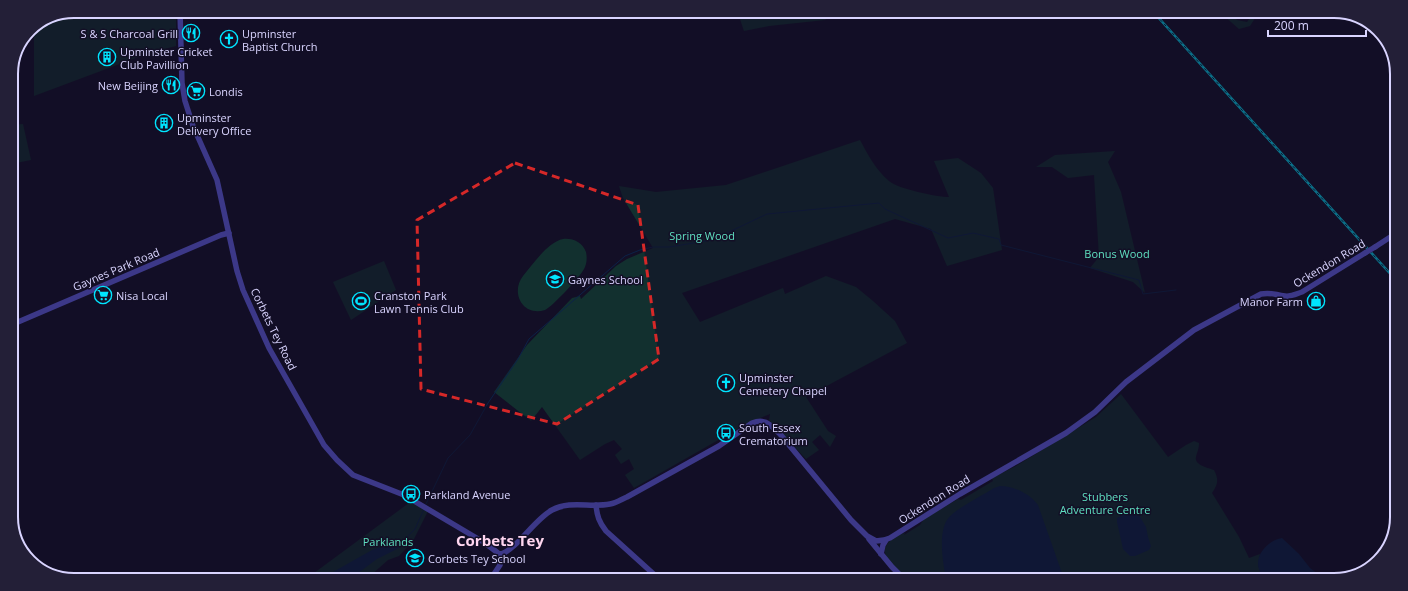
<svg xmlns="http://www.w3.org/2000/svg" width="1408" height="591" font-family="'Open Sans',sans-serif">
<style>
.green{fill:#12302f}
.water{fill:#0c2248}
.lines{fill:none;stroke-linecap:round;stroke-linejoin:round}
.stream{stroke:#0c2248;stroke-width:1}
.secondary{stroke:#6f6bff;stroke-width:5.5}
.rail-casing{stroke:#00e5ff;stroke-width:2.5}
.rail{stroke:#130f26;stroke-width:1;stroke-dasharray:3;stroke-linecap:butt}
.secondary-bridge{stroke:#6f6bff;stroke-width:5.5}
.marked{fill:none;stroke:#d62828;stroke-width:3;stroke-dasharray:8 5;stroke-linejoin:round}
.labels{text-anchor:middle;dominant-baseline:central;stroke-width:3;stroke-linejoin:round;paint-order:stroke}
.poi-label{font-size:11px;fill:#d9d4ff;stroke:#130f26;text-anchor:start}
.park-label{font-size:11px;fill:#5fe0c0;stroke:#130f26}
.street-label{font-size:11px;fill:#d9d4ff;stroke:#130f26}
.district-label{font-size:15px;font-weight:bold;fill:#ffd6f0;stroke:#130f26}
.rim{fill:none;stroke:#d9d4ff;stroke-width:2}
</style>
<rect width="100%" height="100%" fill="#130f26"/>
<g class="green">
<polygon points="74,11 176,11 176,46 149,53 34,96 34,27"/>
<polygon points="738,13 832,14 825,20 769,26 744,31"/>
<polygon points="1223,15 1231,15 1237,20 1247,22 1252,15 1257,15 1250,26 1239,29"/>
<polygon points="23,124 31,160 11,164 11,125"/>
<path d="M860,140C868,155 876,170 889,181C898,189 937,197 949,197L934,161L958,158L981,173L993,188L1002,250L947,266L931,229L895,219L682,293L700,322L783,288L785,294L826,276L856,287L873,301L895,321L907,343L806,397L828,431L836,436L830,447L820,435L812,442L819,450L806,459L769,420L770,414L750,422L634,488L625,475L634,469L629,459L621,464L615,455L622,449L614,440L605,444L580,460L542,407L531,421L494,392L527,345L572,298L580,296L581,299L616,266L627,259L653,248L623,198L619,186L656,192L726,185Z"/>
<polygon points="1115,151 1108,162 1121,192 1145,293 1133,282 1090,268 1099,257 1094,175 1068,178 1052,167 1036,167 1055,155"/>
<path d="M563,239C573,238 582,242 586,252C587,257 587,262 585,267C583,274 551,308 545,310C523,317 510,293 523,276C533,264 548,242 563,239Z"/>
<polygon points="384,261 396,290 351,320 333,282"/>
<path d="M1121,394L1168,457L1186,445L1194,441L1199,443C1199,449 1197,452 1196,457C1194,465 1208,468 1214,470C1219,480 1218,484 1212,493L1239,537L1249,558L1260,554L1258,565L1263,580L907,578C898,570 877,556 888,543C891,538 899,534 905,533L904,535L920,525L924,519L958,499L961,500L993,481L992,478L1016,466L1096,417Z"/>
<polygon points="413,500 429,509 413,541 399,556 388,560 371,575 372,576 310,576"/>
</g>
<g class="water">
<path d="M1000,486C1014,486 1030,494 1038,505L1063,576L1069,579H946C943,563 938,534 947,520C954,509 982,496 994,488Z"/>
<polygon points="1133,510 1137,512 1146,527 1148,537 1151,546 1149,550 1135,556 1130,556 1123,549 1117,522 1117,518"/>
<path d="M1282,538L1299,554L1310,568L1326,580H1263C1262,575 1258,569 1258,564C1258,551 1270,540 1282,538Z"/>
<polygon points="397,541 400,544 399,548 377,559 354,576 326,576 372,550"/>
</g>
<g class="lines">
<g class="stream">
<polyline points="426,504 448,458 470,435 488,403 518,359 529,339 625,256 640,250 653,247 669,247 712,240 767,214 879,203 885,209 948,238 973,233 999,239 1001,245 1139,280 1143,294 1176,290"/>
<polyline points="399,545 415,529 424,509"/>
</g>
<g class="secondary">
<polyline points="180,11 182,83 185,101 193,126 217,180 237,271 243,290 269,348 324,445 337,460 353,475 404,495 485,543 498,553 501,554"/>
<polyline points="1375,247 1395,234"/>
<polyline points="11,325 221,235 229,233"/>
<path d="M596,505C597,516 599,522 606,531L658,578"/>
<polyline points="869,539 892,567 903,578"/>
<path d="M501,554C517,549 535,519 552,510C571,500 590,508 610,504C616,503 622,499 627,497L719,446L752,423C766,418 770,425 780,434L851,520L867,536L876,541L884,540L890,538L960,494L1066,433L1095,412L1126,382L1194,330L1261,294C1272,292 1275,295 1285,296C1291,297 1296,294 1302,292L1365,253"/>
<polyline points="881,554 883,545 886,540"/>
<polyline points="492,577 500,565 501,554"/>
</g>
<defs>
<polyline id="rail" points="1156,15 1395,279"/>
</defs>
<use href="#rail" class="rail-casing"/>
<use href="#rail" class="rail"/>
<polyline class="secondary-bridge" points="1365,253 1375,247"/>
</g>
<path d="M0 0H1408V591H0ZM515,163L638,205L659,359L557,424L421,389L417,220Z" fill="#130f26" fill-opacity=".55" fill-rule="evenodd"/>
<path class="marked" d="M515,163L638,205L659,359L557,424L421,389L417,220Z"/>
<defs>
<symbol id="restaurant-ring" viewBox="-11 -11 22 22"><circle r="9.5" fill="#130f26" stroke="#00e5ff" stroke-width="1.5"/><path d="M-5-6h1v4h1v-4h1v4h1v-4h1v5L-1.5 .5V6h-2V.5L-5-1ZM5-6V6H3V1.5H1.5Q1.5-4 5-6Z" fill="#00e5ff"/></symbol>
<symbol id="church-ring" viewBox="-11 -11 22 22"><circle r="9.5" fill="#130f26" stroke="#00e5ff" stroke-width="1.5"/><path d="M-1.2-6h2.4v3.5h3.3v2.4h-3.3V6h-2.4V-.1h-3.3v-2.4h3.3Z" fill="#00e5ff"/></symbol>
<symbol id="building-ring" viewBox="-11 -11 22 22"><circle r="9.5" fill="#130f26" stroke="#00e5ff" stroke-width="1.5"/><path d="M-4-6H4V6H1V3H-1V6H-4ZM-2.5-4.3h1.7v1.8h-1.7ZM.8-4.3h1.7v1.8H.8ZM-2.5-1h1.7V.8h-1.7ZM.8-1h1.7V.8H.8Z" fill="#00e5ff"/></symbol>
<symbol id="supermarket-ring" viewBox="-11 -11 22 22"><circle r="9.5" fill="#130f26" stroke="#00e5ff" stroke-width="1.5"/><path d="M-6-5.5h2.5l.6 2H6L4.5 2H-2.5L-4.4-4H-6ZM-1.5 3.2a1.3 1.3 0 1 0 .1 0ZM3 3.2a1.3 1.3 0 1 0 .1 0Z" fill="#00e5ff"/></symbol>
<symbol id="school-ring" viewBox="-11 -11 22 22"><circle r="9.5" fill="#130f26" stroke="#00e5ff" stroke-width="1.5"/><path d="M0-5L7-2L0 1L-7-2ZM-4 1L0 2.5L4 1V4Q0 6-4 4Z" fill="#00e5ff"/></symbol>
<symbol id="stadium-ring" viewBox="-11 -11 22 22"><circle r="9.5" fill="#130f26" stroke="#00e5ff" stroke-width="1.5"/><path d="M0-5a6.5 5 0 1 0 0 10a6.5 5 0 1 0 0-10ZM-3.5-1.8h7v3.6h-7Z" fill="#00e5ff"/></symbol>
<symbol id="shop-ring" viewBox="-11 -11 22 22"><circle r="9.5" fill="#130f26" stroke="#00e5ff" stroke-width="1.5"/><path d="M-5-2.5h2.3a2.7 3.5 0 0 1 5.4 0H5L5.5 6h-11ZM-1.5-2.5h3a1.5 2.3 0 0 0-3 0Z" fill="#00e5ff"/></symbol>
<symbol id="bus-ring" viewBox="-11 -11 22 22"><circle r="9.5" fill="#130f26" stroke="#00e5ff" stroke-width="1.5"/><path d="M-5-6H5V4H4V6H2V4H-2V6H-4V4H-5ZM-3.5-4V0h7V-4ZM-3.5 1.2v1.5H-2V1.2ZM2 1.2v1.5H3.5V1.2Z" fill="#00e5ff"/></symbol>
</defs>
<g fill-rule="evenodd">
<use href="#restaurant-ring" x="181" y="23" width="20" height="20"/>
<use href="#church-ring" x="219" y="29" width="20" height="20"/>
<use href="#building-ring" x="97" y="47" width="20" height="20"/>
<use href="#restaurant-ring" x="161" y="75" width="20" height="20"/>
<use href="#supermarket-ring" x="186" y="81" width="20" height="20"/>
<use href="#building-ring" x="154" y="113" width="20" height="20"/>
<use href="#school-ring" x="545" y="269" width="20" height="20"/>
<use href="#supermarket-ring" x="93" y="285" width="20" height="20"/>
<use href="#stadium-ring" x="351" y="291" width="20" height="20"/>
<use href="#shop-ring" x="1306" y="291" width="20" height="20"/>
<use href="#church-ring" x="716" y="373" width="20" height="20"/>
<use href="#bus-ring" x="716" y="423" width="20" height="20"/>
<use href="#bus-ring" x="401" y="484" width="20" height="20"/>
<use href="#school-ring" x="405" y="548" width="20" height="20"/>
</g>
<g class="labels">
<g class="poi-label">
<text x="178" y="33" text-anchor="end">S &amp; S Charcoal Grill</text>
<text x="242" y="33">Upminster<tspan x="242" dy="13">Baptist Church</tspan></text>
<text x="120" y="51">Upminster Cricket<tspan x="120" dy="13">Club Pavillion</tspan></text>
<text x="158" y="85" text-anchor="end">New Beijing</text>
<text x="209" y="91">Londis</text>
<text x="177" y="117">Upminster<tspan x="177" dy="13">Delivery Office</tspan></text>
<text x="568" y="279">Gaynes School</text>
<text x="116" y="295">Nisa Local</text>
<text x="374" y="295">Cranston Park<tspan x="374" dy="13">Lawn Tennis Club</tspan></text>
<text x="1303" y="301" text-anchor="end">Manor Farm</text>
<text x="739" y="377">Upminster<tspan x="739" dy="13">Cemetery Chapel</tspan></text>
<text x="739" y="427">South Essex<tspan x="739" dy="13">Crematorium</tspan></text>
<text x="424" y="494">Parkland Avenue</text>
<text x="428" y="558">Corbets Tey School</text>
</g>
<g class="park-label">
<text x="702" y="235">Spring Wood</text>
<text x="1117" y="253">Bonus Wood</text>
<text x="1105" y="496">Stubbers<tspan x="1105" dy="13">Adventure Centre</tspan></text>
<text x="388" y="541">Parklands</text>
</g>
<g class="street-label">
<text transform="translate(1329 263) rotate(-31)">Ockendon Road</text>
<text transform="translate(116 269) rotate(-23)">Gaynes Park Road</text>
<text transform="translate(274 329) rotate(64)">Corbets Tey Road</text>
<text transform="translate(934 499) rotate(-32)">Ockendon Road</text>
</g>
<g class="district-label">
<text x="500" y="540">Corbets Tey</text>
</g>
</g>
<path d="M0 0H1408V591H0ZM74 18H1334A56 56 0 0 1 1390 74V517A56 56 0 0 1 1334 573H74A56 56 0 0 1 18 517V74A56 56 0 0 1 74 18Z" fill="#231f37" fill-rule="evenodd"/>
<path class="rim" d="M74 18H1334A56 56 0 0 1 1390 74V517A56 56 0 0 1 1334 573H74A56 56 0 0 1 18 517V74A56 56 0 0 1 74 18Z"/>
<path d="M1268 30v6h98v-6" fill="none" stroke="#d9d4ff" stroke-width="2"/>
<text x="1274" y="30" font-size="12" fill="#d9d4ff" stroke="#130f26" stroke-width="3" paint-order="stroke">200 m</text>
</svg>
